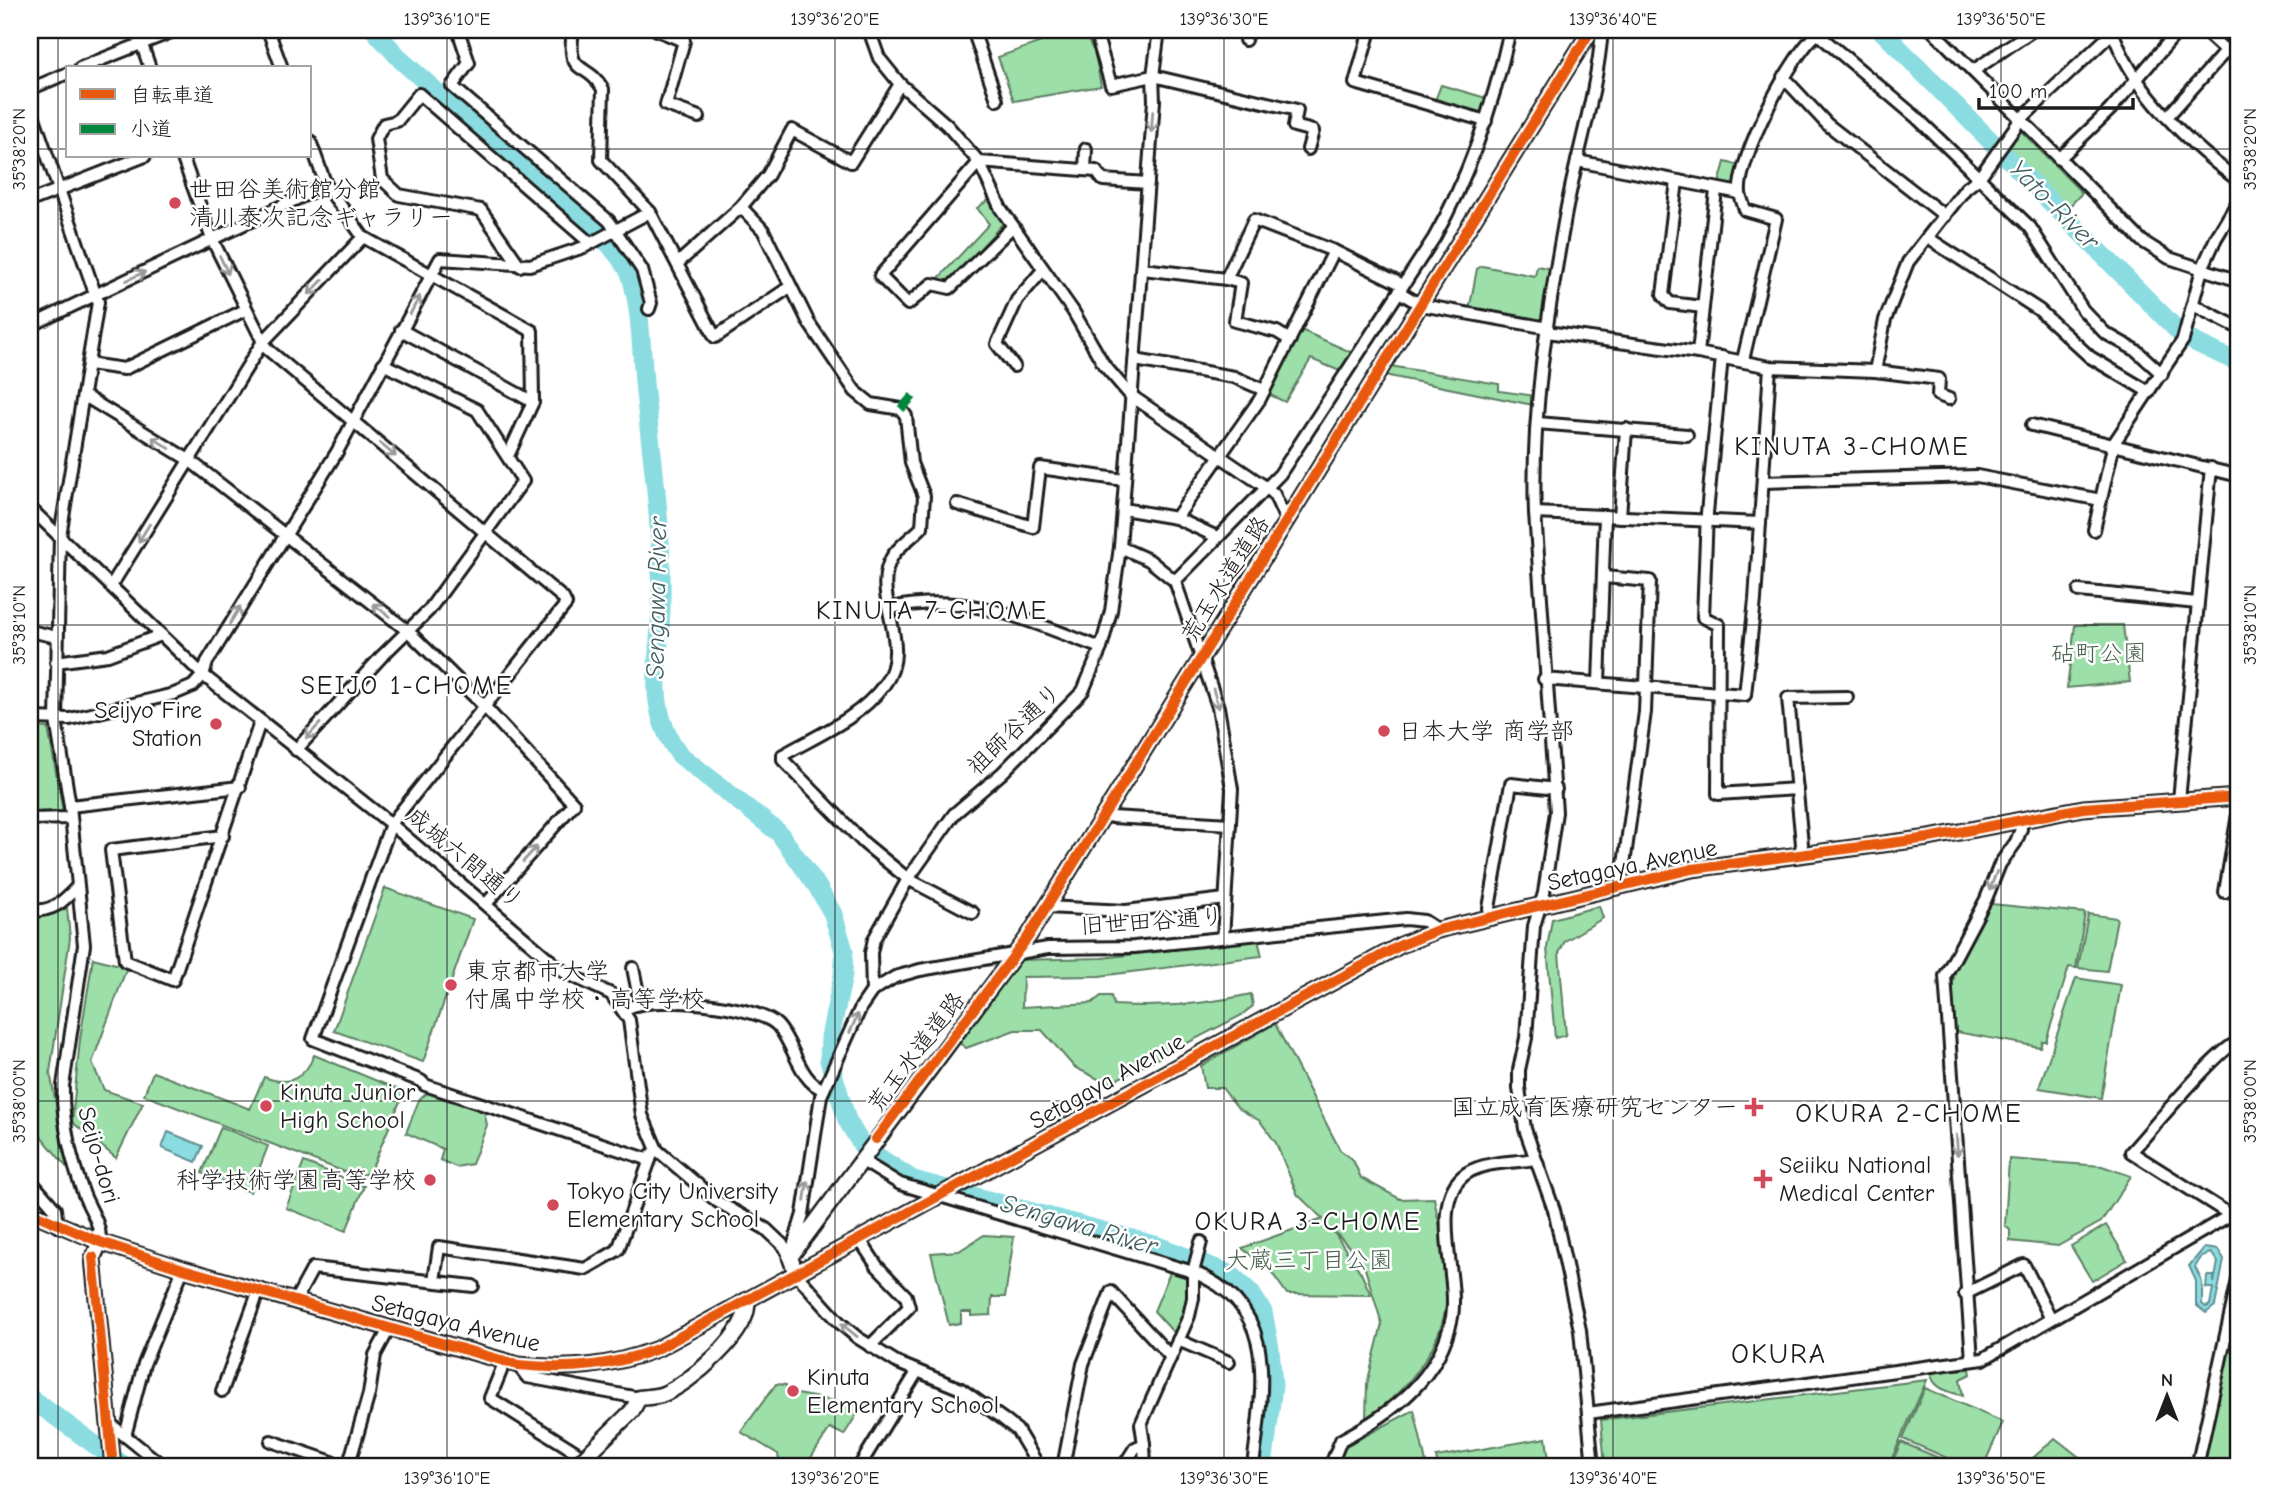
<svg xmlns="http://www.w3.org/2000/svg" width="2269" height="1497" font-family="'Comic Neue','Klee One',sans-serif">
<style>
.green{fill:#9ddfa9;stroke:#5c7e62;stroke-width:2}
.water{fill:#8bdce1;stroke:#5f8f92;stroke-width:2;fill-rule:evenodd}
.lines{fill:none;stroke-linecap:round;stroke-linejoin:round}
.river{stroke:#8bdce1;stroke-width:19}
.minor-casing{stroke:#1c1c1c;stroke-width:16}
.major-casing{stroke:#1c1c1c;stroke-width:19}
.minor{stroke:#fff;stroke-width:10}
.major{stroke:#fff;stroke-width:14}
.major-bridge-casing{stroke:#1c1c1c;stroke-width:19;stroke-linecap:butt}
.major-bridge{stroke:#fff;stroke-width:14}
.quiet{stroke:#00873e;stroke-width:9;stroke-dasharray:18 9;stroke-linecap:butt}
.cycleway-casing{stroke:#fff;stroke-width:15}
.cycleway{stroke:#e8590c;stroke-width:10}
.oneway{stroke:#999}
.ticks{fill:none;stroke:#1c1c1c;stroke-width:2;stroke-opacity:0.45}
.poi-dot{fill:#d1495b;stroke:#fff;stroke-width:2.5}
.labels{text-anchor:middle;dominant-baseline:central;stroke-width:5;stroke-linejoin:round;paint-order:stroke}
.poi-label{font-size:24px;fill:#1c1c1c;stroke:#fff;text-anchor:start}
.street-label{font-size:24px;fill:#1c1c1c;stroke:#fff}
.park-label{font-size:24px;fill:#49604d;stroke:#fff}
.water-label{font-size:26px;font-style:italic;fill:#435f61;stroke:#fff}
.neighbourhood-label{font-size:26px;letter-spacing:2px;fill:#1c1c1c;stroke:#fff}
.quarter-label{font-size:28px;letter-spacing:2px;fill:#1c1c1c;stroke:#fff}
.neatline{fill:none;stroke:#1c1c1c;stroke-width:2.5}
.ticks-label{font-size:18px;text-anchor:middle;fill:#1c1c1c}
</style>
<rect width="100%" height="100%" fill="#fff"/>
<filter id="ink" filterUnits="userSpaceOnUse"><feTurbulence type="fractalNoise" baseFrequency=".0143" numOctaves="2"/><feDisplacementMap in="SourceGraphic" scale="14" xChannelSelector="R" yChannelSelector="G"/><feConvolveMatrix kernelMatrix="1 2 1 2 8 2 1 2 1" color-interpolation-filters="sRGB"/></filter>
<g filter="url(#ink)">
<g class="green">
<polygon points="1076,30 1083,30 1095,54 1101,86 1014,101 998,57"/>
<polygon points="1441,85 1486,98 1482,117 1434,103"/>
<polygon points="2022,132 2082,193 2066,210 2004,150 2016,133"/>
<polygon points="1725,162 1742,166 1738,182 1731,186 1719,184"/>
<polygon points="990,199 1004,222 949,284 936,281 989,224 977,208"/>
<polygon points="1482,266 1535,276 1537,266 1553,269 1546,323 1469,311 1477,269"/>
<polygon points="1301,330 1355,354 1342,372 1311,359 1285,402 1268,394"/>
<polygon points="1390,366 1499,384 1499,391 1535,396 1533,405 1384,375"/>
<polygon points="2075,625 2123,625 2130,682 2067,688"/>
<polygon points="30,727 48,728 63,811 30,812"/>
<polygon points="385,888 473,919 423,1062 334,1031"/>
<path d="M1991,904L2085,913L2076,968L2069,967L2046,1041H2042L2040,1047L1956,1032C1944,971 1960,955 1991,904Z"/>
<polygon points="1599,906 1603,918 1565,941 1559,953 1566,1035 1555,1038 1547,948 1552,919"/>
<polygon points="67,908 70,938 50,1072 68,1169 30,1123 30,916 48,916"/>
<polygon points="2088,914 2117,918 2107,971 2078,968"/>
<path d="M1258,940L1262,956L1099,976L1023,977L1022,1007L1092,1003L1101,996H1111L1114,1005C1159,1008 1208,1004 1251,994L1253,1006L1240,1016L1108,1084L1074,1067L1042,1030H1015L966,1048L957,1041L1017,960L1102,958Z"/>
<polygon points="93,958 127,967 92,1063 104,1090 143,1103 116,1158 72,1122 80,1039"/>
<polygon points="2076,978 2121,985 2101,1098 2039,1088"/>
<path d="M1275,1024L1340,1150L1353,1160L1361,1178L1400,1199L1434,1198C1439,1226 1449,1257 1448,1285C1447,1342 1412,1388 1366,1418L1367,1384L1382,1324L1363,1262L1331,1228L1361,1273L1371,1295L1287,1294L1272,1273L1242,1248L1323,1219L1297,1194L1276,1143L1260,1121L1238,1108L1222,1088H1205L1201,1066Z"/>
<path d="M314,1055L404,1092L370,1172L358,1177L144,1095L153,1072L250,1109L264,1077C289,1087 305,1078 314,1055Z"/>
<polygon points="427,1093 484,1111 487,1125 472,1164 456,1167 440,1160 443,1149 406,1133 419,1100"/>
<polygon points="221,1127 268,1146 250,1192 202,1173"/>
<polygon points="2009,1159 2102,1166 2131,1176 2101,1222 2058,1246 2010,1241 2010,1230 2005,1226"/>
<polygon points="304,1162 364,1186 346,1231 286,1208"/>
<polygon points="2106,1225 2127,1260 2092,1281 2071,1246"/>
<polygon points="984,1235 1014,1237 1005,1297 992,1297 991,1315 971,1316 971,1312 961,1312 961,1323 949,1325 931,1253 959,1251"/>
<polygon points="1171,1270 1188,1276 1189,1297 1177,1331 1172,1331 1154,1311"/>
<polygon points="2239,1291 2239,1467 2200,1467"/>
<path d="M1970,1369L1971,1374L1960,1379L1963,1396C1948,1391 1933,1389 1930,1372Z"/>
<polygon points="1927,1380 1888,1467 1605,1467 1601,1420"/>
<polygon points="776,1384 786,1385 786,1392 862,1406 844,1435 830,1428 805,1467 780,1467 778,1454 741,1432"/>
<polygon points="1925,1388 2003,1422 1983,1467 1968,1467 1903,1439"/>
<polygon points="1414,1410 1427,1467 1336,1467 1344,1447"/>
<polygon points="1546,1438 1550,1467 1438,1467 1436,1457"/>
<polygon points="2055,1438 2092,1467 2023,1467"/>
<polygon points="1901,1442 1960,1467 1890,1467"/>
</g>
<g class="water">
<polygon points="168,1132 203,1146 196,1162 162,1148"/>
<path d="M2204,1248L2218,1250L2224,1260L2215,1306L2206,1313L2196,1305V1281L2189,1266ZM2211,1253L2218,1262L2214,1283V1276H2207L2206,1288H2213L2210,1305L2206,1307L2202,1304V1282L2195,1267L2202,1256Z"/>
</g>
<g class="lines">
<g class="river">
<path d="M374,30L402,61L610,245C617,255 627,264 631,276C642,313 641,354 645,393C653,464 663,534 661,606C660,659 644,709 680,755L779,833L817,886L833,914L844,951L843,975L830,1037L829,1060L847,1120L863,1147L913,1180L1158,1246L1230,1274L1250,1292L1263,1312L1270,1348L1273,1386L1263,1467"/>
<polyline points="1881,30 2184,337 2239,363"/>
<polyline points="30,1398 126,1467"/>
</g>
<defs>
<g id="minor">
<polyline points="137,30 150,68"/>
<polyline points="268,30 282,68"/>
<polyline points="458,30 469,63 452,86 609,221 642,270 651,303 649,309"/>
<path d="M573,30C566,78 586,60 603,89L601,160L650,212L715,337L790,287"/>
<polyline points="657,30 684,41 666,105 699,117"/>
<polyline points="869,30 879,58 900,84 947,125 979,162 1001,209 1073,311 1104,365 1130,395 1267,488 1274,494 1286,520"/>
<polyline points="973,30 997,100"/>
<polyline points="1095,30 1111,85 1153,76 1297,110 1294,126 1313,131 1308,149"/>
<polyline points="1218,30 1220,30"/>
<polyline points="1370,30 1355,83 1486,121"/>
<polyline points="1646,30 1657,30"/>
<polyline points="1813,30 1917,118 2030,227 2083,310 2105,333 2137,351 2162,374"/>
<polyline points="1932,30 2142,241 2169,258 2239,281"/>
<path d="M2112,30C2133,92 2188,143 2239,181"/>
<polyline points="2203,30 2226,51"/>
<polyline points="1245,40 1248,30"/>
<polyline points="80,68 176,30"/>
<polyline points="1973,71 2033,30"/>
<polyline points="1783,77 1827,124 1945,216"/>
<polyline points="30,89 68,73"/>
<path d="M30,106L98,302L60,536L56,720L70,806L84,945L63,1086C62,1123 71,1160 84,1195C91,1212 101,1224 100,1242"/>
<polyline points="2168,116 2239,36"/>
<polyline points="310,141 326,185 363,237 532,331 533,402 508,456"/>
<polyline points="182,156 212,239 266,348 563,598 566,604 391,824 313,1039 421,1081 425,1085 650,1160"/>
<polyline points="2059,159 2110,110 2179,30"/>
<polyline points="1577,161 1740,193"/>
<polyline points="1085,170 1086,149"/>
<polyline points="1677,181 1663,295 1670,303 1703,307"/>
<polyline points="30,201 145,156"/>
<path d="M741,207L763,230L809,323L855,391L871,404L901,409L906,416L911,463L924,496L922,527C913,537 899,545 892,557C869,596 915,644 884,685C860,718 818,735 783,755V760L864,843L908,879L973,913"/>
<polyline points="1013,226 950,288 932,284 908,304 880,276 979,162 1096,171 1103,180 1148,183"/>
<polyline points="1928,238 2039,310 2090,357 2149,392"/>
<polyline points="678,263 741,207 768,175 792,130 851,162 900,84"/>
<polyline points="520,266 481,210 399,195 382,179 376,139 384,124 397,121 419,94 590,243"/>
<polyline points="1143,269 1226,279 1254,220 1334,251 1403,285"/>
<polyline points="1226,279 1241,283 1235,321 1277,332 1290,340"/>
<polyline points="1399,292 1421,305 1548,328"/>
<polyline points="2193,305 2239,328"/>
<polyline points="30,326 326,185"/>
<polyline points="401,330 533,402"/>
<polyline points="1547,332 1698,353 1770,367 1875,371 1939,379 1938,395 1949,399"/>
<polyline points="1698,353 1716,190"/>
<polyline points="1722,357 1707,513 1703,617 1719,625 1718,794 1797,789"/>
<polyline points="1135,360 1234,377 1264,390"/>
<path d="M1743,360L1776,219L1745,210C1744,205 1741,199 1740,194C1736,161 1793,48 1822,30"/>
<polyline points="89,364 124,369 245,310"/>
<polyline points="1014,366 997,344 1017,300 1043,270"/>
<polyline points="1875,371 1885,320 1908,262 1966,188 1979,178 2021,119 2112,33"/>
<polyline points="83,395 189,460 408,631 484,706 574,804 486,904"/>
<polyline points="1537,423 1687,435"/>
<polyline points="2032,425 2239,476"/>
<polyline points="1763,482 1977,476 2101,500"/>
<polyline points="957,504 1033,527 1040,468 1124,480"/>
<polyline points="30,508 203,675 391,824 564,972 611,994 629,1020 642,1115 657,1150 718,1202 766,1229 784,1246 790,1257"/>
<polyline points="1123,509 1176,518 1217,537"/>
<polyline points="1535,513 1760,523"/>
<polyline points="1620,517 1626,429"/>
<polyline points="1176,518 1260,399 1334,251"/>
<polyline points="2094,530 2114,443 2183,340 2202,269 2216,238 2239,200"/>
<polyline points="1120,547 1149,560 1175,581 1218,707 1232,789 1223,938"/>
<polyline points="1604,577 1650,581 1645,712 1621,886"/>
<path d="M1175,581L1280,474L1434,238C1471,173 1494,102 1510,30"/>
<polyline points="111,586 262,343 363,237"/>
<polyline points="2079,591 2197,603"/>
<path d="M891,608C969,591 1028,621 1101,648"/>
<polyline points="30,631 57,637"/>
<polyline points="56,662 108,655 161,635"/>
<polyline points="1544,679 1745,695 1755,600 1770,367"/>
<polyline points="1599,683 1605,516"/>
<polyline points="30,718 70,719 174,694 193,686 203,675 207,662 337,452 440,259 530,265 584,247 650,212"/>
<polyline points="296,750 382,656 429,610 523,481 477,410 383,364"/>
<polyline points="2179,800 2211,468"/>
<polyline points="70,806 240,787"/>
<polyline points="1105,813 1112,817 1230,824"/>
<polyline points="30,819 71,818"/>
<polyline points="223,836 111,850 125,961 173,980 260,722"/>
<polyline points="1800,855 1802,844 1788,698 1847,697"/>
<polyline points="2225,892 2239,808"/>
<polyline points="1046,907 1126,911 1225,899"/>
<path d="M30,911C53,911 61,904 77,887"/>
<polyline points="1491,918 1489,908 1511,784 1556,789"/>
<polyline points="633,968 640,1003"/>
<polyline points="872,991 871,953 874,939 908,879 954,814 1002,773 1083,691 1101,648 1111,611 1120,547 1154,101 1153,76 1159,30"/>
<path d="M625,1010C646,993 758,1005 777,1025C793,1041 800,1084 824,1089"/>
<path d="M861,1160L900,1184L1193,1272C1283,1308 1261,1391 1253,1467"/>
<polyline points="30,1180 55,1209 57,1226"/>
<path d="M2229,1214L2131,1152C2148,1134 2222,1043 2239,1042"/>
<polyline points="860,1240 877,1266 906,1296 909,1307 870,1346"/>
<polyline points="792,1250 803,1214 821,1096 861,1007 872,991 895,977 920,970 1048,948 1134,947 1406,919 1424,921 1438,930"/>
<polyline points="796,1274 840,1323 858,1338 898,1363 961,1389 1003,1419 1017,1430 1039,1467"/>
<polyline points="434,1281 439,1247 585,1269 618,1250 652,1154"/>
<polyline points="1965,1294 2024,1265 2051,1319"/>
<polyline points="295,1301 313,1268 473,1286"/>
<polyline points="1178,1340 1229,1362"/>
<polyline points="1972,1360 1945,976 1986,899 2000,864 2016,842 2021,829 2020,820"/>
<polyline points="505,1361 490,1398 600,1467"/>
<polyline points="518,1365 527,1377 639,1398"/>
<polyline points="222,1391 259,1290"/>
<polyline points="1588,1413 1983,1359 2239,1210"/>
<polyline points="109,1423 163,1466"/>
<polyline points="125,1436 144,1364 183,1269"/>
<polyline points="271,1441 347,1467"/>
<polyline points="1144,1444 1145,1467"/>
<polyline points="348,1467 369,1394 375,1355 389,1329"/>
<polyline points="859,1467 917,1372"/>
<polyline points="1063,1467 1083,1364 1111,1292 1170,1356"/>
<polyline points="1123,1467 1135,1448 1144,1444 1141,1424 1189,1316 1193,1298 1193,1272 1201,1242"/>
<path d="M1330,1467L1341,1440C1393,1413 1440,1378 1452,1317C1459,1275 1427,1199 1467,1173C1486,1161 1513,1163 1535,1159"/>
<path d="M1593,1467L1580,1330L1554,1210L1525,1129L1519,1088V1070L1526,1038L1534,926L1544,893L1556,812L1535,513C1531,417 1547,317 1564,223C1575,158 1597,95 1602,30"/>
<polyline points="2197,1467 2239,1275"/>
</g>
<g id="major">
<path d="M30,1212L100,1242L183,1269L518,1365C568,1370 610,1367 657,1349L1401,945L1438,930L1692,869L1929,838L2083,808L2239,797"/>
<polyline points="100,1242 93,1258 113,1467"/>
<polyline points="796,1274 790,1257 1028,937 1591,30"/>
<path d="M589,1453L632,1411L639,1398C646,1397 654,1397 661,1395C689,1385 752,1331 747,1300"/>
</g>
</defs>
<use href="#minor" class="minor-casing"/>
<use href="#major" class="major-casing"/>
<use href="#minor" class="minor"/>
<use href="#major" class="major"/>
<defs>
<polyline id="major-bridge" points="582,1460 589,1453"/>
</defs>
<use href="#major-bridge" class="major-bridge-casing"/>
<use href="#major-bridge" class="major-bridge"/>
<polyline class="quiet" points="901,409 913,396"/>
<defs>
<g id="cycleway">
<polyline points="876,1139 1028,937 1591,30"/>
<path d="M30,1212L100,1242L183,1269L518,1365C568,1370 610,1367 657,1349L1401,945L1438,930L1692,869L1929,838L2083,808L2239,797"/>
<polyline points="93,1257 113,1467"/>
</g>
</defs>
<use href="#cycleway" class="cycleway-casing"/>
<use href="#cycleway" class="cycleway"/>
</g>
<defs><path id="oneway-shaft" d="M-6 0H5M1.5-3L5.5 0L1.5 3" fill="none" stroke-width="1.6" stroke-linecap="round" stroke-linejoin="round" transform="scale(1.75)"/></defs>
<g class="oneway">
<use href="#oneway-shaft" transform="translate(1152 122) rotate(94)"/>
<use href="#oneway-shaft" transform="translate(224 265) rotate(65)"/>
<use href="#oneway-shaft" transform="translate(136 276) rotate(-26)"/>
<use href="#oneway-shaft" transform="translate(316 287) rotate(134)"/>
<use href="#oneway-shaft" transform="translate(415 305) rotate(-62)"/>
<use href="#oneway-shaft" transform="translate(161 443) rotate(-148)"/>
<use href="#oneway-shaft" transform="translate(388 450) rotate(40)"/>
<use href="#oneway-shaft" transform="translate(144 533) rotate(122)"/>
<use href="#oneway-shaft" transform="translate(381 610) rotate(-142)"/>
<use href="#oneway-shaft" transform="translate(235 615) rotate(-59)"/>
<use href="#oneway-shaft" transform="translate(1216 699) rotate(74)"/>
<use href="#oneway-shaft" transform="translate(313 731) rotate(133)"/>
<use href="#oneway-shaft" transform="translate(530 854) rotate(-48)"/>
<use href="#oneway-shaft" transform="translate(1993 881) rotate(111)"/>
<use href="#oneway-shaft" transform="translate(854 1023) rotate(-66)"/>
<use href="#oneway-shaft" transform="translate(1957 1145) rotate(86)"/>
<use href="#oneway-shaft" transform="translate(806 1191) rotate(-82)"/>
<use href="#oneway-shaft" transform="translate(849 1330) rotate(-141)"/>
</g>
</g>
<path class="ticks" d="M58,30V1467M447,30V1467M835,30V1467M1224,30V1467M1613,30V1467M2001,30V1467M30,149H68M310,149H2239M30,625H2239M30,1101H2239"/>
<g class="poi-dot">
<circle cx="175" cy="203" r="7"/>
<circle cx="216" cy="724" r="7"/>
<circle cx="1384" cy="731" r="7"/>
<circle cx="451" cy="985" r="7"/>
<circle cx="266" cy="1106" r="7"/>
<path d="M1750.5 1096.5h7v7h7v7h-7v7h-7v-7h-7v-7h7z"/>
<path d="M1759.5 1168.5h7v7h7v7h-7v7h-7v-7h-7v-7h7z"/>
<circle cx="430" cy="1180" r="7"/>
<circle cx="553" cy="1205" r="7"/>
<circle cx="793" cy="1391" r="7"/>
</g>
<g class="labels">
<g class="poi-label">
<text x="189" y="189">世田谷美術館分館<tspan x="189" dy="28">清川泰次記念ギャラリー</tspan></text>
<text x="202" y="710" text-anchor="end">Seijyo Fire<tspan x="202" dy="28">Station</tspan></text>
<text x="1398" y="731">日本大学 商学部</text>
<text x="465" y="971">東京都市大学<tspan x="465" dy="28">付属中学校・高等学校</tspan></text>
<text x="280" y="1092">Kinuta Junior<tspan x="280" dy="28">High School</tspan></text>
<text x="1738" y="1107" text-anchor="end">国立成育医療研究センター</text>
<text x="1779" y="1165">Seiiku National<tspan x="1779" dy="28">Medical Center</tspan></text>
<text x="416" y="1180" text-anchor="end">科学技術学園高等学校</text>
<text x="567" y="1191">Tokyo City University<tspan x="567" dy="28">Elementary School</tspan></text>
<text x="807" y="1377">Kinuta<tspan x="807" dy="28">Elementary School</tspan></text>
</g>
<g class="street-label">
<text transform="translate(1225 579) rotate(-58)">荒玉水道道路</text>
<text transform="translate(1014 729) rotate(-44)">祖師谷通り</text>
<text transform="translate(465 858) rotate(40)">成城六間通り</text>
<text transform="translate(1632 865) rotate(-12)">Setagaya Avenue</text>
<text transform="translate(1152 921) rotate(-4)">旧世田谷通り</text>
<text transform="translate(916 1052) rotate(-53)">荒玉水道道路</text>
<text transform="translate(1107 1081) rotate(-29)">Setagaya Avenue</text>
<text transform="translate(99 1155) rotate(74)">Seijo-dori</text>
<text transform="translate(456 1323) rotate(14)">Setagaya Avenue</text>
</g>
<g class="park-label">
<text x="2099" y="653">砧町公園</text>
<text x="1309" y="1260">大蔵三丁目公園</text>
</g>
<g class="water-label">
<text transform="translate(2054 205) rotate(45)">Yato-River</text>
<text transform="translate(657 598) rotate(-89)">Sengawa River</text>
<text transform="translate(1079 1225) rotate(16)">Sengawa River</text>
</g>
<g class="neighbourhood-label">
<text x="1852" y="447">KINUTA 3-CHOME</text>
<text x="932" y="611">KINUTA 7-CHOME</text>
<text x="407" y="686">SEIJO 1-CHOME</text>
<text x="1909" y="1114">OKURA 2-CHOME</text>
<text x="1308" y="1222">OKURA 3-CHOME</text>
</g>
<g class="quarter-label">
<text x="1779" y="1354">OKURA</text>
</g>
</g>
<rect width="2269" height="1497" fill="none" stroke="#fff" stroke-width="77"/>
<rect x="66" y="66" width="245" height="91" fill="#ffffff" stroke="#a4a4a4" stroke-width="2"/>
<rect x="80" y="89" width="35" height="10" fill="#e8590c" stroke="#a4a4a4" stroke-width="2"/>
<text x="130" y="102" font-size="21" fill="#1c1c1c">自転車道</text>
<rect x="80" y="124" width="35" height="10" fill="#00873e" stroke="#a4a4a4" stroke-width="2"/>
<text x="130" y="136" font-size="21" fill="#1c1c1c">小道</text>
<g transform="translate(2167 1396)" stroke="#ffffff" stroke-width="5" paint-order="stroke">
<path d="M0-5L12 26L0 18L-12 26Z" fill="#1c1c1c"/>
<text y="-10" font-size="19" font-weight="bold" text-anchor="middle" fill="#1c1c1c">N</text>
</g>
<path d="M1979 98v10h154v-10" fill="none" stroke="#1c1c1c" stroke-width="3.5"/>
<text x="1989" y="98" font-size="21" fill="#1c1c1c" stroke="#ffffff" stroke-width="5" paint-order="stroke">100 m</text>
<rect x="38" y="38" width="2192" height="1420" class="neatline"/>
<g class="ticks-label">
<text x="447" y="25">139°36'10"E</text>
<text x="835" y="25">139°36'20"E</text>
<text x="1224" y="25">139°36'30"E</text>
<text x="1613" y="25">139°36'40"E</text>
<text x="2001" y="25">139°36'50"E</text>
<text transform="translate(19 149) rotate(-90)" y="6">35°38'20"N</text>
<text transform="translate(2250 149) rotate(-90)" y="6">35°38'20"N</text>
<text transform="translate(19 625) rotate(-90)" y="6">35°38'10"N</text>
<text transform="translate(2250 625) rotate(-90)" y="6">35°38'10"N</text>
<text transform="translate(19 1101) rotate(-90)" y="6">35°38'00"N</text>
<text transform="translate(2250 1101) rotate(-90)" y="6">35°38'00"N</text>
<text x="447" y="1484">139°36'10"E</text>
<text x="835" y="1484">139°36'20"E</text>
<text x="1224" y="1484">139°36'30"E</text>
<text x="1613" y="1484">139°36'40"E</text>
<text x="2001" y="1484">139°36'50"E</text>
</g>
</svg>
